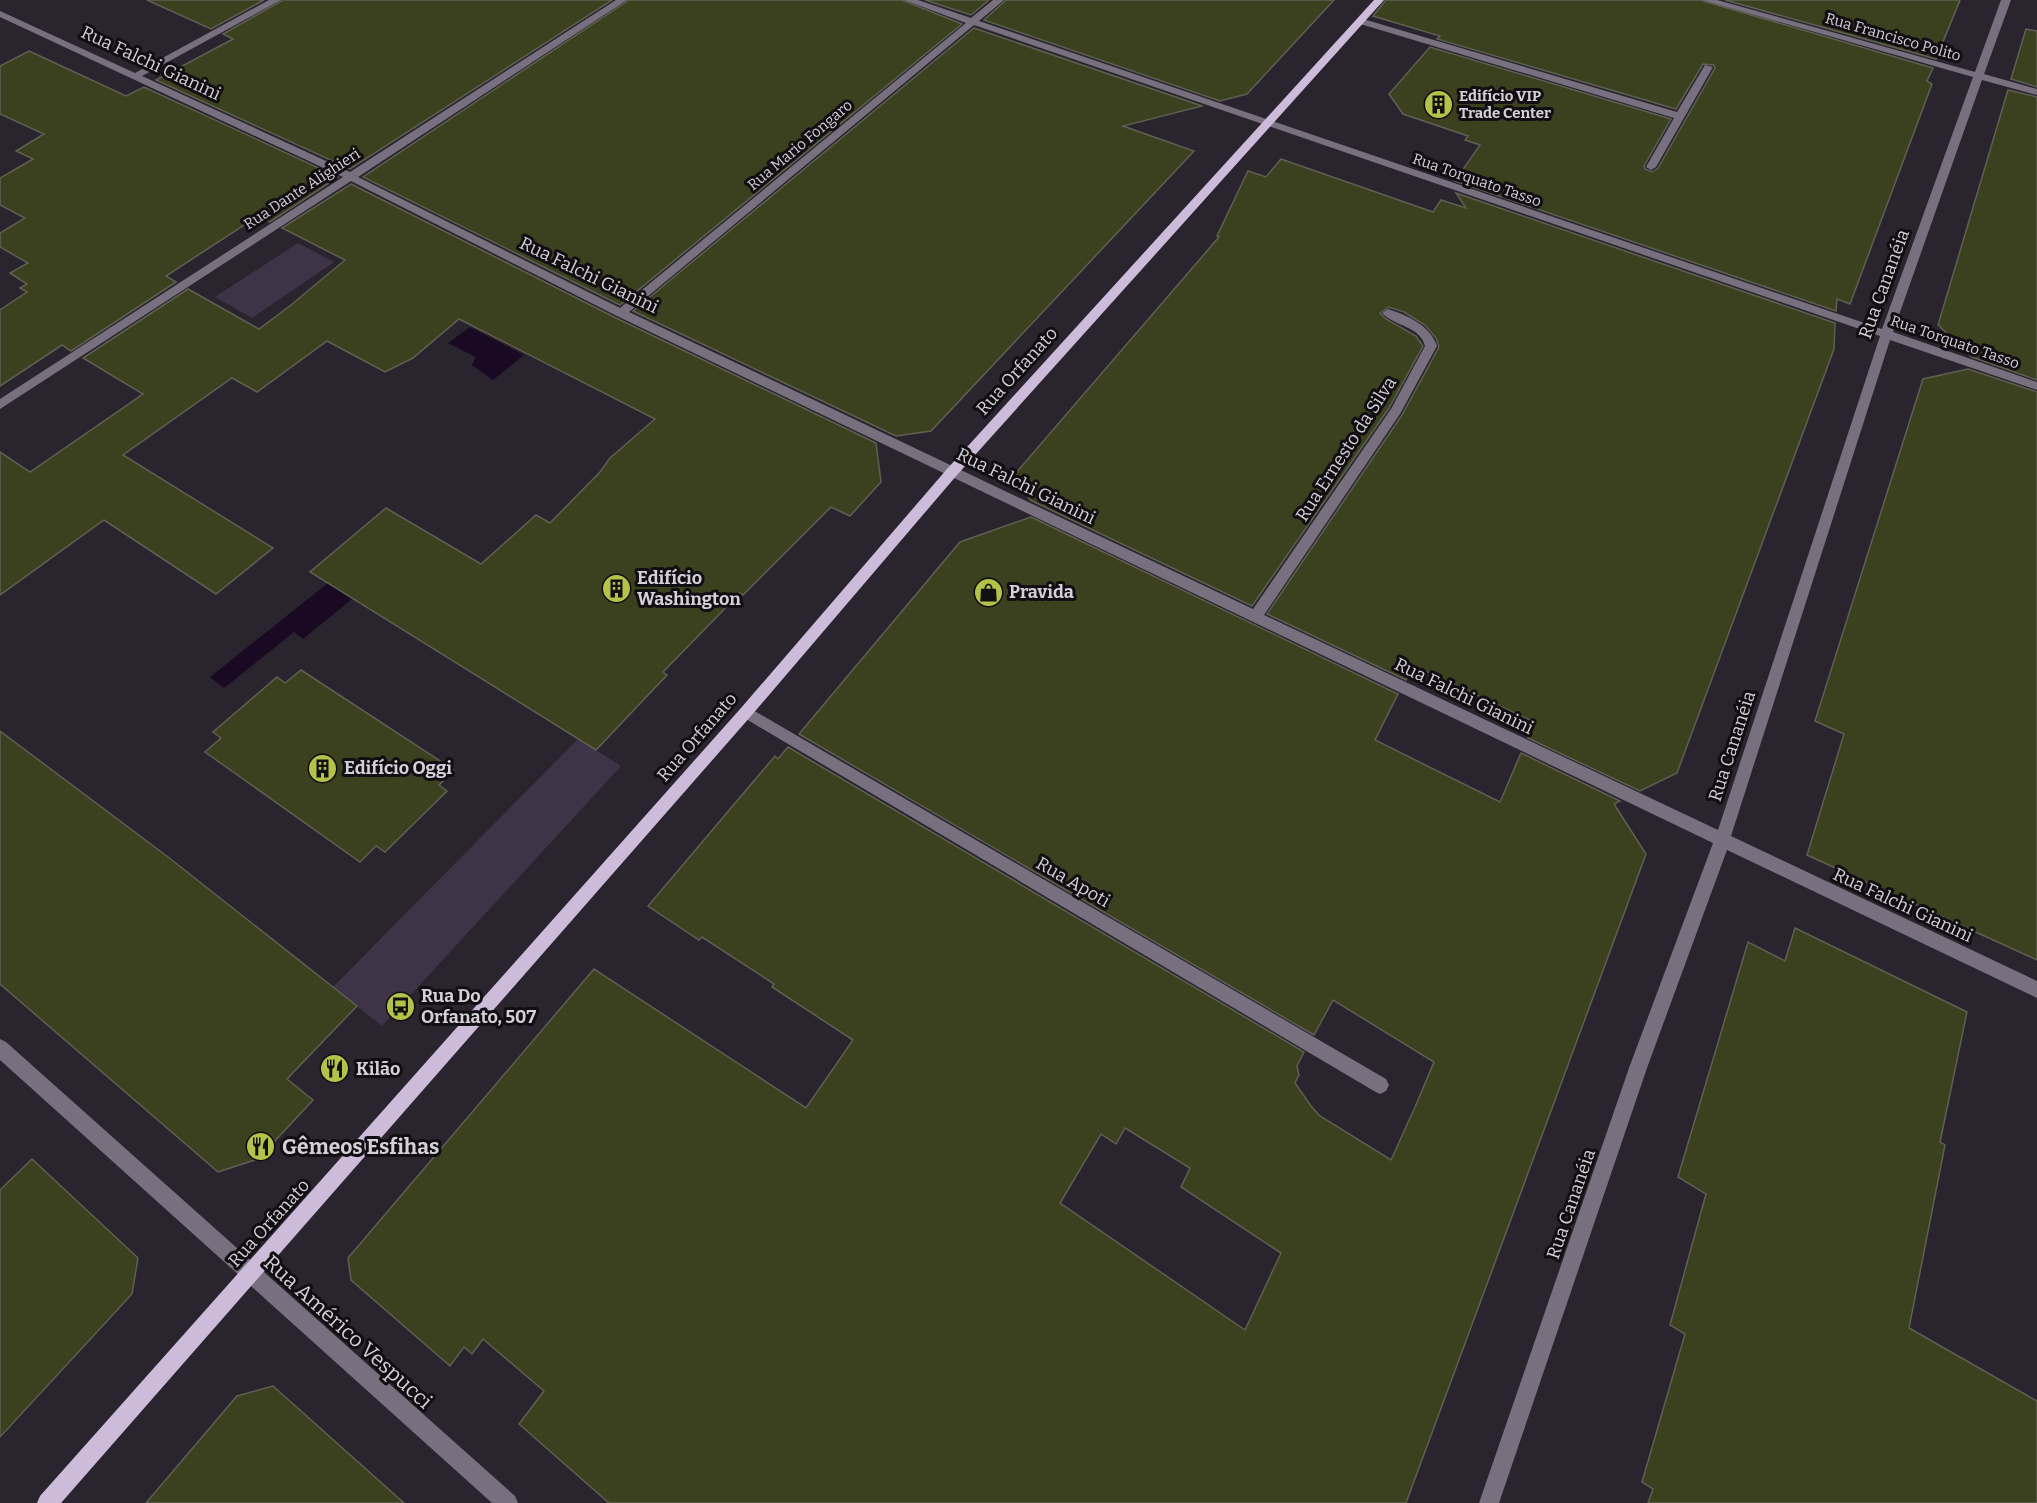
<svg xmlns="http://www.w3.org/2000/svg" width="2037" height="1503" font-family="Bitter,serif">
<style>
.green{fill:#3f3447}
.water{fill:#190922}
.building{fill:#3b401e;stroke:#5e6053;stroke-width:1.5;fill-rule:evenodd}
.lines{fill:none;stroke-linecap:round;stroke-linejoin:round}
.minor{fill:#79707f;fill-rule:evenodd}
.major{fill:#ccbbd9;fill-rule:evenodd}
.labels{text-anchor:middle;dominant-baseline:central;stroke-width:6;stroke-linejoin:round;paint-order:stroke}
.far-street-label{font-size:15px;fill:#d4d0d7;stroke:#110e13}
.far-poi-label{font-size:15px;font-weight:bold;fill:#d4d0d7;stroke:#110e13;text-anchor:start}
.street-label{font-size:18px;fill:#d4d0d7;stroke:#110e13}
.poi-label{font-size:18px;font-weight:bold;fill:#d4d0d7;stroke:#110e13;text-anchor:start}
.near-poi-label{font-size:21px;font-weight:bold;fill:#d4d0d7;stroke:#110e13;text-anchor:start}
.near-street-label{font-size:21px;fill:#d4d0d7;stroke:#110e13}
</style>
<rect width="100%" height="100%" fill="#2a242e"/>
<g class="green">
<polygon points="298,243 334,262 252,318 215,297"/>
<polygon points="578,739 621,766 382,1026 333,987"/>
</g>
<g class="water">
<polygon points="470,327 524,355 493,380 472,365 476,357 448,343"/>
<polygon points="328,583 352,599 303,639 294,632 224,688 210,677"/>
</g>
<g class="building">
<polygon points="147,0 264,0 211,29"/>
<polygon points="283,0 612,0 350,169 156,80 233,39 223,34"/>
<polygon points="629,0 902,0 962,24 620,305 363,177"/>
<polygon points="925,0 989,0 971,15"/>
<polygon points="1006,0 1334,0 1247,94 1220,101 984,20"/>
<polygon points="1386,0 1700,0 1933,68 1927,81 1932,84 1850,304 1837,299 1836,311 1455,181 1480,145 1465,140 1468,136 1403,114 1389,94 1430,47 1671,119 1644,166 1645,169 1652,172 1658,168 1715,68 1714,65 1703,64 1676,109 1437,39 1440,36 1373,16"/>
<polygon points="1725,0 1960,0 1936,59"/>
<polygon points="974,28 1202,106 1123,126 1194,151 931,431 896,436 633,311"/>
<polygon points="2026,29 2037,31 2037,87 2011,79"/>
<polygon points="29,51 126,96 144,87 338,177 270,222 258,216 166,276 176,282 71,351 62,345 0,386 0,310 27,292 20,288 27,284 10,273 28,263 0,247 0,233 25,218 0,205 0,178 33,159 16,151 44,134 0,114 0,66"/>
<polygon points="2008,90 2037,97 2037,380 1972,357 1938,325"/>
<polygon points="1281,159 1433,212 1441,200 1466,208 1456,193 1835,323 1834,349 1677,773 1640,791 1528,738 1534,722 1413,665 1406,680 1267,614 1402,415 1439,347 1436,338 1425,325 1404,312 1389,307 1380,313 1386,319 1416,336 1423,346 1389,408 1252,606 1030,500 1015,474 1219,237 1217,236 1248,171 1266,177"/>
<polygon points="351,184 616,318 876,443 881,482 850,516 831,507 743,595 740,593 663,672 667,675 596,750 310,572 386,508 481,564 536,515 550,523 600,472 610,458 655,419 459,319 413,358 385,372 327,341 257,392 232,378 123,455 273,548 216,594 104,520 0,595 0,452 30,472 143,394 83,358 188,289 259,329 291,305 345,260 282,228"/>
<polygon points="1968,369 2037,392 2037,960 1807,855 1844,734 1815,721 1923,379"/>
<path d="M1031,517L1398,694L1375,740L1500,802L1521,753L1620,801L1614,804L1646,854L1406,1503H609L519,1424L544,1391L483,1339L472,1354L464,1347L450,1366L351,1280L348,1258L594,969L806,1108L853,1040L772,987L774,984L702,937L699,940L648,906L775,756L778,759L788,747L1304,1052L1297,1066L1299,1075L1295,1083L1311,1106L1320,1116L1391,1160L1415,1107L1434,1062L1333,1000L1314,1035L799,734L960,542ZM1125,1128L1190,1168L1181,1187L1281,1253L1245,1330L1060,1203L1101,1134L1116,1144Z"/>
<polygon points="301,670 454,770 439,785 447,791 385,852 376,846 360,862 205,752 221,738 213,732 277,677 285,683"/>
<polygon points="0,731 168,857 357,1006 287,1079 313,1100 258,1159 218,1172 0,984"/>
<polygon points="1795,928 1967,1012 1940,1142 1945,1145 1909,1328 2037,1401 2037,1503 1648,1503 1653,1489 1642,1482 1685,1334 1670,1325 1706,1194 1678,1177 1748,942 1785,961"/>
<polygon points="32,1159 138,1258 132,1294 0,1437 0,1190"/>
<polygon points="273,1386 404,1503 146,1503 237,1396"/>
</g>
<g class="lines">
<g class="minor">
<path d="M269,0H281L142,76L350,172L616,0H627L358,177L620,308L966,23L904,0H918L971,18L993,0H1004L979,21L1882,329L1973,77L1702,0H1717L1975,72L2001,0H2011L1984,74L2037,89V95L1982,80L1893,332L2037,382V390L1890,340L1731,836L2037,981V998L1727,850L1647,1068L1499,1503H1479L1629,1068L1713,843L617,316L351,181L0,409V399L343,177L0,17V11L135,73ZM974,25L1880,336L1718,830L1264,615L1400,414L1437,346C1431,326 1407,315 1388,309L1382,313C1394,326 1420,326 1425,346L1391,409L1253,609L629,312Z"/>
<polygon points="1357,19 1363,19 1677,112 1705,65 1713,67 1656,167 1651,170 1646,167 1674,118 1357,23"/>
<polygon points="746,706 1386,1079 1389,1085 1386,1091 1380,1094 1374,1091 741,716 739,712 741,708"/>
<polygon points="0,1039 6,1042 515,1496 518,1503 492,1503 0,1060"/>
</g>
<polygon class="major" points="1374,0 1384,0 957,475 751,716 61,1503 37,1503 40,1496 741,708 947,469"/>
</g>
<defs>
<symbol id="building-disc" viewBox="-11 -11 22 22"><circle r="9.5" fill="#b4c24a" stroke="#110e13"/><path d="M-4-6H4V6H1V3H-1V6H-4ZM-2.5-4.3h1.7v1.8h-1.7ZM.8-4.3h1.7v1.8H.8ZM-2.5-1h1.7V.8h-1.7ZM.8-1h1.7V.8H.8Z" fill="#111"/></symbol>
<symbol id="shop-disc" viewBox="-11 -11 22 22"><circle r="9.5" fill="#b4c24a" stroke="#110e13"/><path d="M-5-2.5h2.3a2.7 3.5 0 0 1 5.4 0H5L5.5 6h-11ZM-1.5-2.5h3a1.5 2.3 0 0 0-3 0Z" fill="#111"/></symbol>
<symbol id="bus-disc" viewBox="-11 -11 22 22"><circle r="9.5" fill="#b4c24a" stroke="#110e13"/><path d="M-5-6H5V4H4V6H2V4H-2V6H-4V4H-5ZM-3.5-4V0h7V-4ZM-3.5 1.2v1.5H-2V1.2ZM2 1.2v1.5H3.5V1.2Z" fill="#111"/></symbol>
<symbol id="restaurant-disc" viewBox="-11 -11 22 22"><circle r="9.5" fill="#b4c24a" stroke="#110e13"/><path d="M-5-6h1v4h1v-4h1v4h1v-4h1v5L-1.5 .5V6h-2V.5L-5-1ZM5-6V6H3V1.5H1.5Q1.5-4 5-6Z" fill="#111"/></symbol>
</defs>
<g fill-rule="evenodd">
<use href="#building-disc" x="1422" y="88" width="33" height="33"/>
<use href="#building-disc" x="600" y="572" width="33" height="33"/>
<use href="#shop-disc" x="972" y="576" width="33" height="33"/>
<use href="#building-disc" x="306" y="752" width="33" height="33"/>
<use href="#bus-disc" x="384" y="990" width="33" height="33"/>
<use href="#restaurant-disc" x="318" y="1052" width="33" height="33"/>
<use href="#restaurant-disc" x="244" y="1130" width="33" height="33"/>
</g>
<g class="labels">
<g class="far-street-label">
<text transform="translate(1893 37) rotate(16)">Rua Francisco Polito</text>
<text transform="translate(800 145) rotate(-40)">Rua Mario Fongaro</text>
<text transform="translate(1477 180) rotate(19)">Rua Torquato Tasso</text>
<text transform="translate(302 189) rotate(-33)">Rua Dante Alighieri</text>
<text transform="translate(1955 342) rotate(19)">Rua Torquato Tasso</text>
</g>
<g class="far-poi-label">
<text x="1459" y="96">Edifício VIP<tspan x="1459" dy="17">Trade Center</tspan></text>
</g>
<g class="street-label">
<text transform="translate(151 63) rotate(25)">Rua Falchi Gianini</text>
<text transform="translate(589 275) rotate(26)">Rua Falchi Gianini</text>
<text transform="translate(1884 284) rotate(-70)">Rua Cananéia</text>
<text transform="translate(1017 371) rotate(-48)">Rua Orfanato</text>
<text transform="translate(1346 449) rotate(-57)">Rua Ernesto da Silva</text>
<text transform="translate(1026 486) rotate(26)">Rua Falchi Gianini</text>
<text transform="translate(1464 696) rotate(26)">Rua Falchi Gianini</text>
<text transform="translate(697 737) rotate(-49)">Rua Orfanato</text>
<text transform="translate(1732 746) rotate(-72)">Rua Cananéia</text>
<text transform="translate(1073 882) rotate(30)">Rua Apoti</text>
<text transform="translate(1903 905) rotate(25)">Rua Falchi Gianini</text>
<text transform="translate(1571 1204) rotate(-71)">Rua Cananéia</text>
<text transform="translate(269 1223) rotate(-48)">Rua Orfanato</text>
</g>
<g class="poi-label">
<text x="637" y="578">Edifício<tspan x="637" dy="21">Washington</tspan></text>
<text x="1009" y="592">Pravida</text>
<text x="344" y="768">Edifício Oggi</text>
<text x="421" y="996">Rua Do<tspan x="421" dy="21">Orfanato, 507</tspan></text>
<text x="356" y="1069">Kilão</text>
</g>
<g class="near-poi-label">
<text x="282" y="1147">Gêmeos Esfihas</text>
</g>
<g class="near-street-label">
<text transform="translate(348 1332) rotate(42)">Rua Américo Vespucci</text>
</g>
</g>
</svg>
